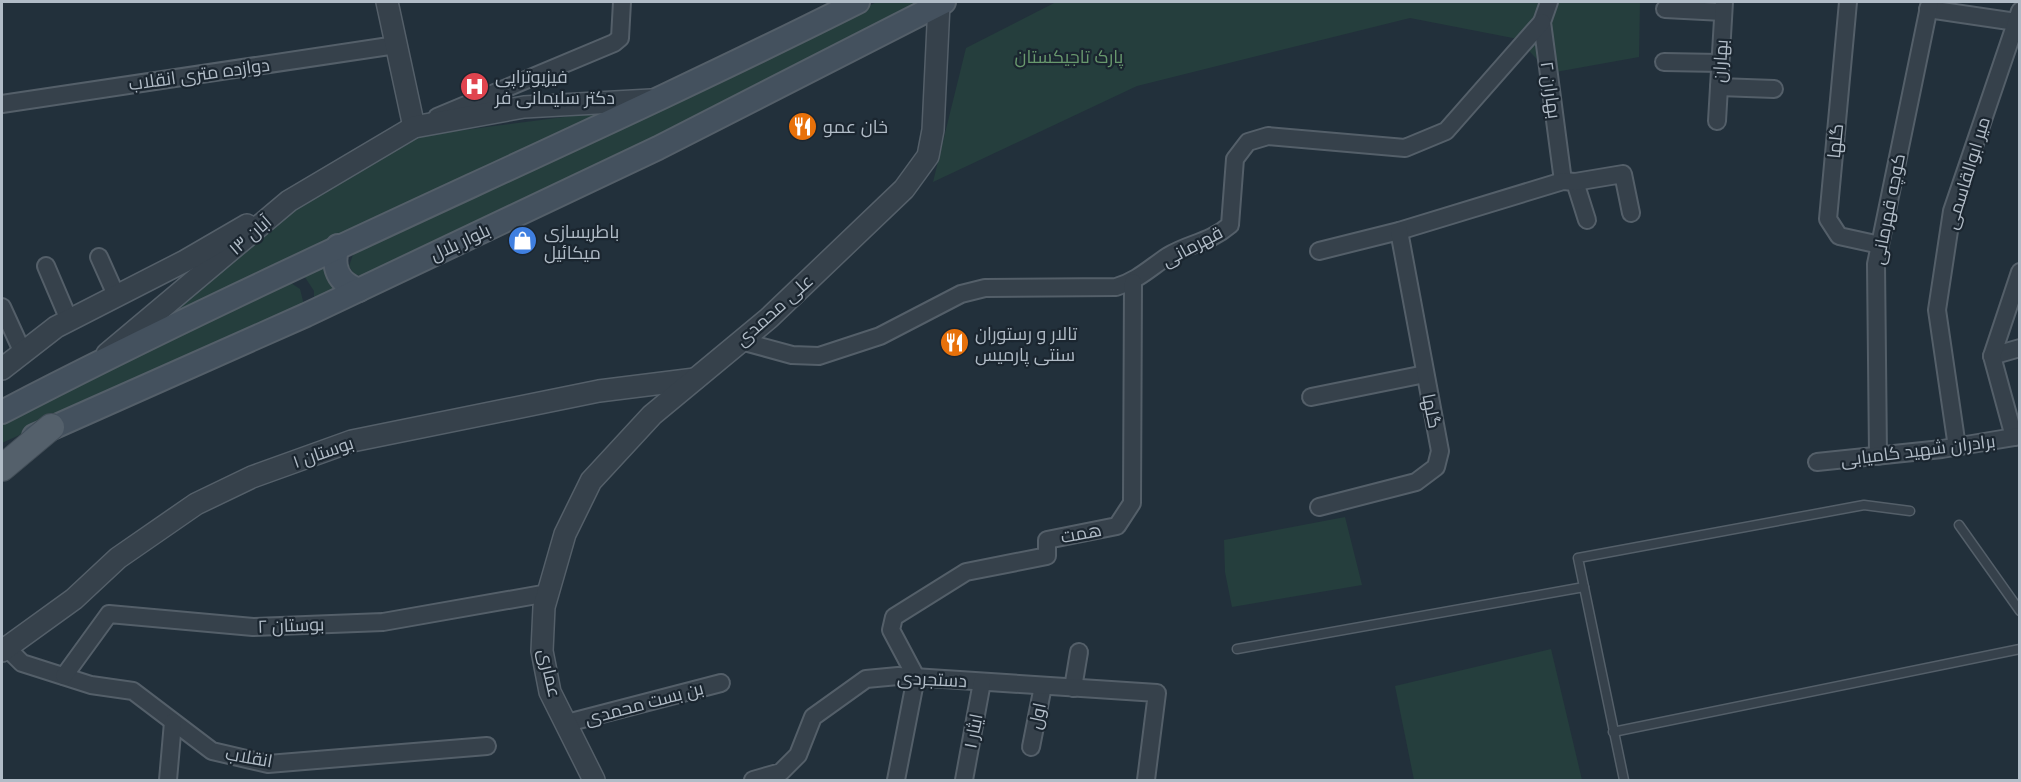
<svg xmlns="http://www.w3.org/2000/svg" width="2021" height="782" font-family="Raleway,Cairo,sans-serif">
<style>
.green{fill:#253e3d}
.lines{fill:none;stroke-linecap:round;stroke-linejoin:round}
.service-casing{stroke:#545f69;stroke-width:11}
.minor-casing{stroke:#545f69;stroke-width:20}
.tertiary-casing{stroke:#545f69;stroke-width:24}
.secondary-casing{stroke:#545f69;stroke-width:26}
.primary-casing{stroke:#424d57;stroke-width:28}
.service{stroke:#36414b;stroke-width:8}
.minor{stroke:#36414b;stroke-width:16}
.tertiary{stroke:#36414b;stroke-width:21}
.secondary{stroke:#44515e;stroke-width:22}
.primary{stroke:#54606b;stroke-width:26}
.labels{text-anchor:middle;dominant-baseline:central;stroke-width:4.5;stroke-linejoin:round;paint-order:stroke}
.park-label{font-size:18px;fill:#68986d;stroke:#1b2630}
.street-label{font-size:18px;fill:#b1bcc7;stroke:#1b2630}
.poi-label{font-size:18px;fill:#b1bcc7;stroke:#1b2630;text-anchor:start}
</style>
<rect width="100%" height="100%" fill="#22303b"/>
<g class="green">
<polygon points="877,2 929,2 606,164 366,277 354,274 349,266 354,252"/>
<polygon points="1056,2 1640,2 1639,57 1550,73 1518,39 1410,18 1137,86 933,182 966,48"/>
<polygon points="618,110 143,332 294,209 418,136"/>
<polygon points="330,255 344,287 314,303 314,291 303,274"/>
<polygon points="291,283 300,289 304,305 2,443 2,424 104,371"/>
<polygon points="1345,517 1362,585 1232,607 1225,572 1224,540"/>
<polygon points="1551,649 1582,780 1414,780 1395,686"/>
</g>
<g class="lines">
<defs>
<g id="service">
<polyline points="1959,525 2020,611"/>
<polyline points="1237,649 1584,587"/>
<polyline points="1613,732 2020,649"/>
<polyline points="1624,780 1578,558 1864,505 1910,511"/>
</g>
<g id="minor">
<polyline points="1549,2 1542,22 1563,181"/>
<polyline points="1848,2 1828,219 1839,236 1880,245"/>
<polyline points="1665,9 1723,12"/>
<polyline points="1928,9 2016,22"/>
<polyline points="1664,62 1720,63"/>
<polyline points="1719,87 1774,89"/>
<polyline points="2,104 396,45"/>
<polyline points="437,117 614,43 620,38 622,2"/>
<polyline points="1717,121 1724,2"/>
<polyline points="1575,182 1587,220"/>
<polyline points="1319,251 1399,231 1563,181 1575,182 1623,174 1631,213"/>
<polyline points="99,257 116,295"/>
<polyline points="46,266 69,320"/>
<polyline points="2,307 23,353"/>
<path d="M741,341L792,355L819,356L880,336L961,294L985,288L1116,287C1137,281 1150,268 1168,256C1189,243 1209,243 1230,225L1235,159L1248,142L1268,136L1405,148L1446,131L1542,22"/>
<polyline points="1992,356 2020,348"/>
<polyline points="1311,397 1425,374"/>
<polyline points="2014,437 1992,356 2020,272"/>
<polyline points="1957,447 1937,310 1952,211 2020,11"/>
<polyline points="1878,456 1876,264 1930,2"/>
<polyline points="1817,462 1942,449 2020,436"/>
<polyline points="1319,507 1416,482 1436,467 1440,451 1399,231"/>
<polyline points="6,647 22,663 91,685 133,691 212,751 268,764 487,746"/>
<polyline points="64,676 109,614 253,627 383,622 548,593"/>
<polyline points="1073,688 1079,652"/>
<polyline points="567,723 721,683"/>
<polyline points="1031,747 1043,686"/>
<polyline points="168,780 173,722"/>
<polyline points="753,780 781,772 798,755 813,717 866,679 898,676 1157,693 1146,780"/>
<polyline points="896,780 916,677 891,630 894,617 966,572 1047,556 1047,540 1117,526 1132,503 1133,282"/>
<polyline points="964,780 982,682"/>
</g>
<g id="tertiary">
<polyline points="387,2 414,127"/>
<polyline points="107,354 289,201 414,127 524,107 651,100"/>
<polyline points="2,369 56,327 185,261 247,225"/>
<polyline points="2,651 74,599 118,558 196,504 252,477 352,441 599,391 695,379"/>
<polyline points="594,780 550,692 542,651 544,607 565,534 591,481 652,415 769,318 904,189 928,156 933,130 939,4"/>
</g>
<g id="secondary">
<path d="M338,246C331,267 338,283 359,290"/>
<path d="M2,412C282,266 575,144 858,2"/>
<polyline points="34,436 306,315 658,148 944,2"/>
</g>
<polyline id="primary" points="2,468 51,427"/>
</defs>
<use href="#service" class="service-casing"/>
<use href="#minor" class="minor-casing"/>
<use href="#tertiary" class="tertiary-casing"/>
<use href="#secondary" class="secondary-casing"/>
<use href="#primary" class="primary-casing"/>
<use href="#service" class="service"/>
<use href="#minor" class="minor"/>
<use href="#tertiary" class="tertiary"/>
<use href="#secondary" class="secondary"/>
<use href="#primary" class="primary"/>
</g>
<defs>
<symbol id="hospital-disc" viewBox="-11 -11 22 22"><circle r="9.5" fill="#e0444e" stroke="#1b2630"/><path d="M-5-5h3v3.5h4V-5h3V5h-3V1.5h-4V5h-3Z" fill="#fff"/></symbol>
<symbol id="restaurant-disc" viewBox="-11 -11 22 22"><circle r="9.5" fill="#e8710a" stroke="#1b2630"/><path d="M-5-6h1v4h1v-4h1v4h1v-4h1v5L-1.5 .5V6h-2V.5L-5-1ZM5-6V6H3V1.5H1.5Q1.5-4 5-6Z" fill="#fff"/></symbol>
<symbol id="shop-disc" viewBox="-11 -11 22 22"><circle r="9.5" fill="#3f7fe0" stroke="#1b2630"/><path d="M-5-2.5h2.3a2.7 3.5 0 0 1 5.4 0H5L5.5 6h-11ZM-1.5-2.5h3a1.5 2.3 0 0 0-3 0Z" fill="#fff"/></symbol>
</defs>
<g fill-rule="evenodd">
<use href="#hospital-disc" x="458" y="70" width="33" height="33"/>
<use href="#restaurant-disc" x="786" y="110" width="33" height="33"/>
<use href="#shop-disc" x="506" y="224" width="33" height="33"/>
<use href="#restaurant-disc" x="938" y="326" width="33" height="33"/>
</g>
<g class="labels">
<g class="park-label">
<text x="1069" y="56">پارک تاجیکستان</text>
</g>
<g class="street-label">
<text transform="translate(1720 61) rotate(-87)">بهاران</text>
<text transform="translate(199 74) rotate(-8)">دوازده متری انقلاب</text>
<text transform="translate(1551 90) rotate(82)">بهاران ۲</text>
<text transform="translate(1835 141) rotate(-84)">گلها</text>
<text transform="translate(1967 173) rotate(-73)">میر ابوالقاسمی</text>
<text transform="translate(1888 209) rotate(-79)">کوچه قهرمانی</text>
<text transform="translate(250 235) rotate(-41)">۱۳ آبان</text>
<text transform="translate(460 242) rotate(-25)">بلوار بلال</text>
<text transform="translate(1192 246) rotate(-28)">قهرمانی</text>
<text transform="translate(774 310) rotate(-42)">علی محمدی</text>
<text transform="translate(1432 411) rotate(79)">گلها</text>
<text transform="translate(1918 450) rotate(-7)">برادران شهید کامیابی</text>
<text transform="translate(323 452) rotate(-19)">بوستان ۱</text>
<text transform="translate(1081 533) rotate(-11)">همت</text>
<text transform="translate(291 625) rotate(-2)">بوستان ۲</text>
<text transform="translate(550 673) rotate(77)">عماری</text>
<text transform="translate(932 679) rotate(3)">دستجردی</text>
<text transform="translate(644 703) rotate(-15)">بن بست محمدی</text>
<text transform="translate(1037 716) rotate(-78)">اول</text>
<text transform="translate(973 731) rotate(-79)">۱ ایثار</text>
<text transform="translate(249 757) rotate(10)">انقلاب</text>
</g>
<g class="poi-label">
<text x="495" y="76">فیزیوتراپی<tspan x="495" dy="21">دکتر سلیمانی فر</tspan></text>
<text x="823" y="126">خان عمو</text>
<text x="544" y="231">باطریسازی<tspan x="544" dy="21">میکائیل</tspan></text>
<text x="975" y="333">تالار و رستوران<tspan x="975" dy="21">سنتی پارمیس</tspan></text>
</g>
</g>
<rect width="2021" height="782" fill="none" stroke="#b1bcc7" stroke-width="6"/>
</svg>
